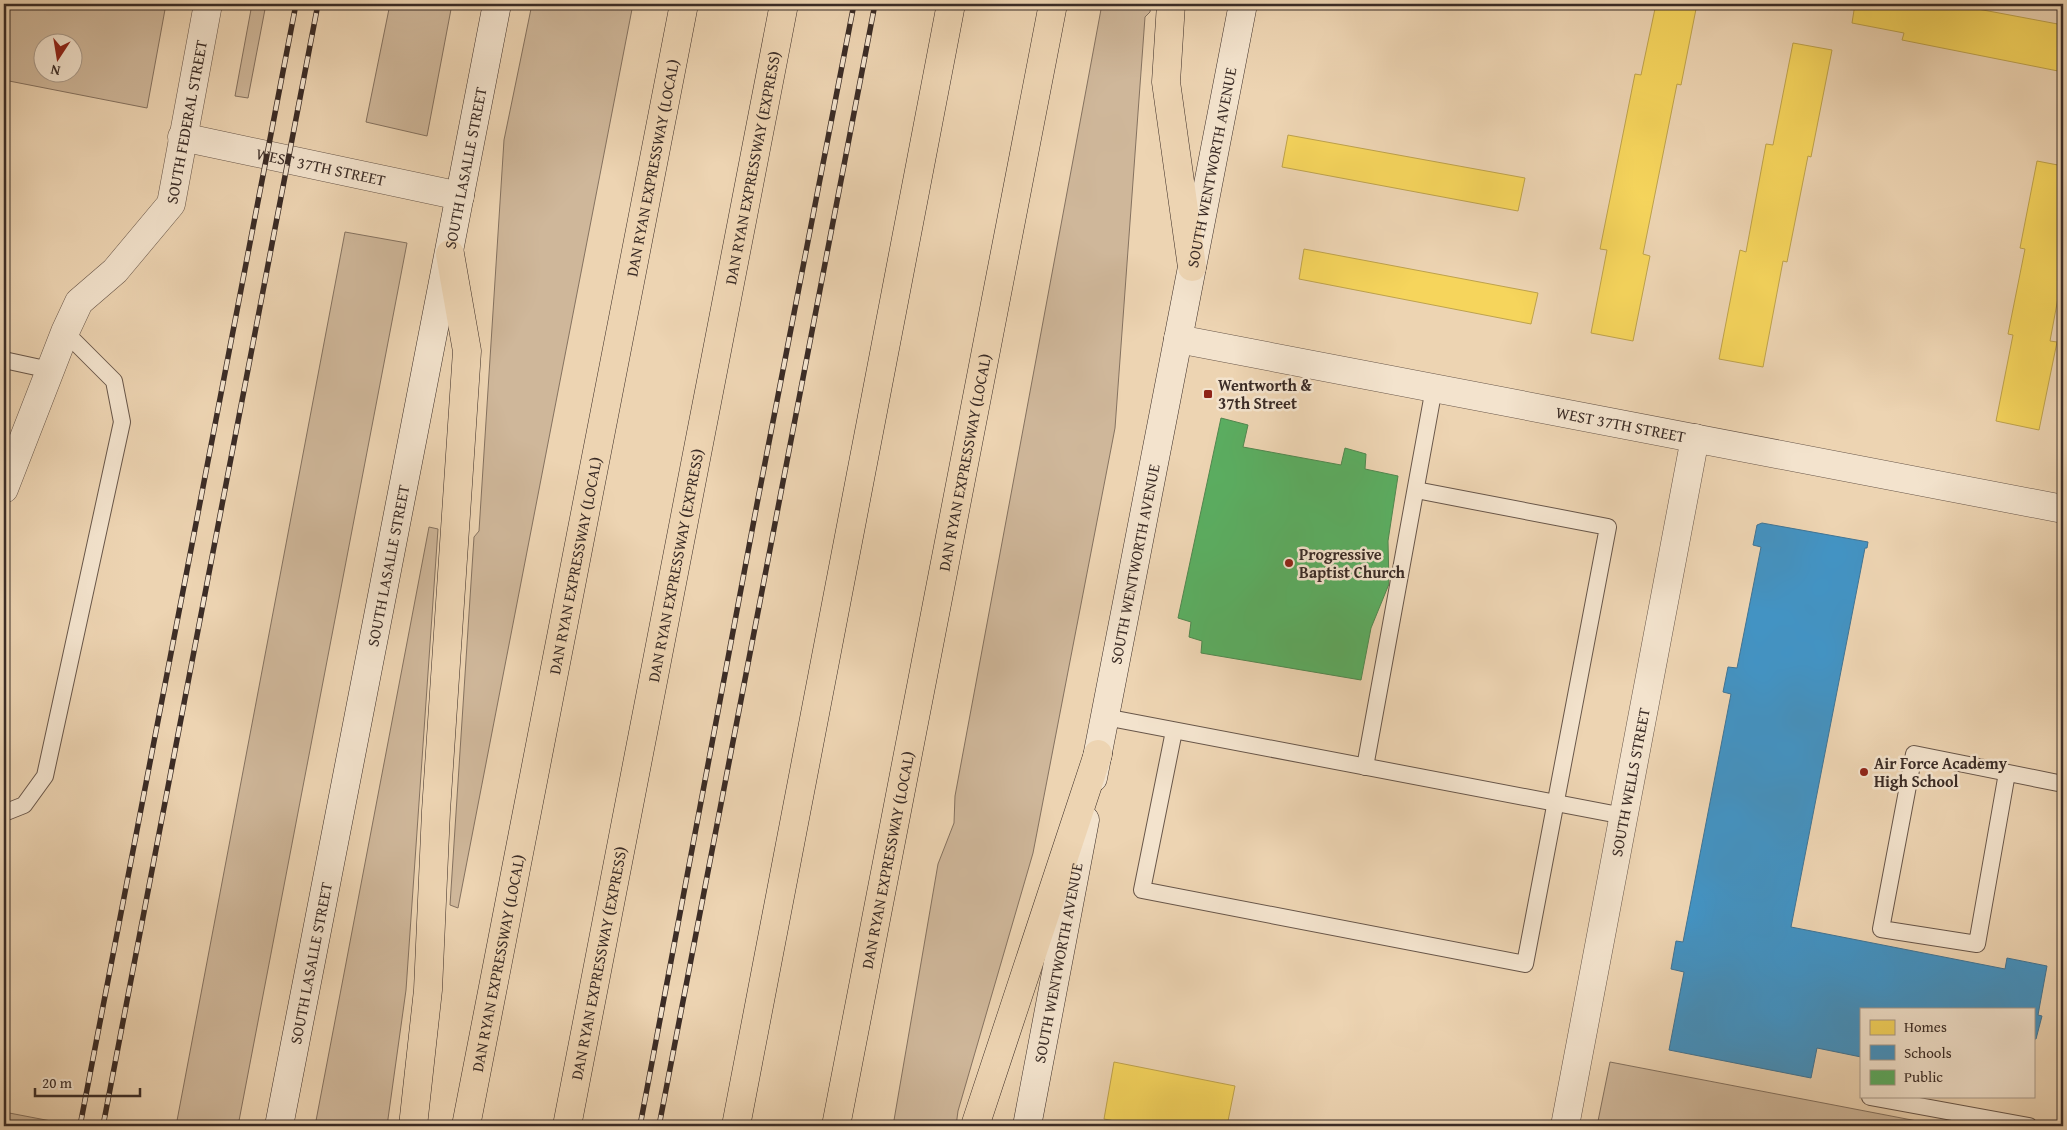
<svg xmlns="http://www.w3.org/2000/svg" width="2067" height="1130" font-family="'Gentium Book Plus',serif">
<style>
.green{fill:#cfb79a;stroke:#857260;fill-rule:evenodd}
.homes{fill:#f6d55c;stroke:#bea24c}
.schools{fill:#4393c3;stroke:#417494}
.public{fill:#5aae61;stroke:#51874f}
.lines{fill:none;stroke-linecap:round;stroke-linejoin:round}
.lane-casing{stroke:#685649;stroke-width:18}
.street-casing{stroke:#685649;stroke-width:29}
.secondary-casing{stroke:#3b2c26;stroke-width:29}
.highway-casing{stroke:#3b2c26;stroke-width:29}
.lane{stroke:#f3e3cd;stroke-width:16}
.street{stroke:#f3e3cd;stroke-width:28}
.secondary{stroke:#f3e3cd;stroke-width:28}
.highway{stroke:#edd4b2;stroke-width:28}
.rail-casing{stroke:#3b2c26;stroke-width:5.5}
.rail{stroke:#f3e3cd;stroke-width:4;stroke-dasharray:11;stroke-linecap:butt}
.poi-dot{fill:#8f2418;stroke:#f3e3cd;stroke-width:2}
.labels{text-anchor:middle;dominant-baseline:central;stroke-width:5;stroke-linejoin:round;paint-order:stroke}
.street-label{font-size:16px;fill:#3b2c26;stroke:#f3e3cd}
.poi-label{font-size:16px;font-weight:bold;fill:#3b2c26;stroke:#f3e3cd;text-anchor:start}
</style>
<rect width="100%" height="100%" fill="#edd4b2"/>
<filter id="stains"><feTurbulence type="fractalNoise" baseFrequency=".004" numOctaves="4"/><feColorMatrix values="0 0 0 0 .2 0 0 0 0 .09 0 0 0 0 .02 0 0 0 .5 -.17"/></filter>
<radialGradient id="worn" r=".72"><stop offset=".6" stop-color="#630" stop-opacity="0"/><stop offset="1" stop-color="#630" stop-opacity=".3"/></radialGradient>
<g class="green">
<path d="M4,4H166L147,108L4,80ZM72,42V72H42V42Z"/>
<polygon points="252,4 266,4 248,98 235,96"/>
<polygon points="390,4 452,4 427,136 366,122"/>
<polygon points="532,4 633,4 458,908 450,905 474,537 479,531 504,140"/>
<polygon points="1102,4 1151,4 1150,12 1145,17 1115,428 1033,853 958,1111 956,1126 893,1126 938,864 954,823 955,796"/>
<polygon points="345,232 407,243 238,1126 176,1126"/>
<polygon points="429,527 438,529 406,990 387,1126 315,1126"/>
<polygon points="1610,1062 1943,1126 1597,1126"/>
<polygon points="4,1112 51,1121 50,1126 4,1126"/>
</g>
<g class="homes">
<polygon points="1656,4 1697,4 1681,85 1677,84 1643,254 1650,256 1633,341 1591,333 1607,250 1600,249 1635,74 1641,75"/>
<polygon points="1855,4 1951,4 2063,25 2063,72 1902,40 1904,33 1852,23"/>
<polygon points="1793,43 1832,50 1811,157 1808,156 1787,262 1783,261 1763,367 1719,359 1740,250 1746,252 1766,144 1773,145"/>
<polygon points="1288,135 1525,178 1518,211 1282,167"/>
<polygon points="2037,161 2063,166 2061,255 2063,256 2063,271 2050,341 2057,342 2039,430 1996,421 2013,335 2008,334 2025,249 2020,248"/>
<polygon points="1304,249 1538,293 1531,324 1299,279"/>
<polygon points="1114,1062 1235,1086 1227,1126 1142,1126 1104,1119"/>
</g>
<polygon class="schools" points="1762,523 1868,542 1867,548 1865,548 1791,927 2005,969 2007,958 2047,966 2038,1015 2042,1016 2036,1039 2033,1039 2033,1009 1861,1009 1861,1057 1817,1048 1811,1078 1669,1050 1684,972 1671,969 1676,941 1683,942 1731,694 1723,692 1728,667 1737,668 1761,547 1753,545 1757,525"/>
<polygon class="public" points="1221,418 1248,425 1243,447 1341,465 1345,448 1366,454 1365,469 1398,476 1388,541 1389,584 1371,628 1361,680 1201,653 1202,641 1189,637 1191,622 1178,618"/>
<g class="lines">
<defs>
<g id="lane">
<polyline points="4,360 50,370"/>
<polyline points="1105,717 1624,816"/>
<polyline points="1174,731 1142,890 1525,964 1608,527 1416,490"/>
<polyline points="1365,767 1434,388"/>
<polyline points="2007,773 1977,944 1881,929 1914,754 2063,784"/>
<polyline points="4,813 24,805 45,776 122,422 114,381 65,332"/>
<polyline points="1870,1097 2029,1126"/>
</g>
<g id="street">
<path id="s1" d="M182,137L460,196"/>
<path id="s2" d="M1178,339L2063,509"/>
<path id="s3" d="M4,489L65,332L79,302L115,271L171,204L208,4"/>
<path id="s4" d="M1565,1126L1695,438"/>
</g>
<g id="secondary">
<path id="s5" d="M1093,778L1243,4"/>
<path id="s6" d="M279,1126L497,4"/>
<path id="s7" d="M1027,1126L1085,820"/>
</g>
<g id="highway">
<polyline points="1171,4 1166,82 1192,267"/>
<polyline points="413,1126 428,990 436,811 467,351 450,254"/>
<path id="s8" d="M466,1126L684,4"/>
<path id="s9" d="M567,1126L784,4"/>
<polyline points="736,1126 951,4"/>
<path id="s10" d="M836,1126L1053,4"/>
<polyline points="975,1126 1098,754"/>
</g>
</defs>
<use href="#lane" class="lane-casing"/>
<use href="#street" class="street-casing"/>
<use href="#secondary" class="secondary-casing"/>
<use href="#highway" class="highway-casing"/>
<use href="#lane" class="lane"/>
<use href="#street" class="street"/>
<use href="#secondary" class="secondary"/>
<use href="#highway" class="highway"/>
<defs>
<g id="rail">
<polyline points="80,1126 296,4"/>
<polyline points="103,1126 318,4"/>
<polyline points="640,1126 757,504 854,4"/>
<polyline points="659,1126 875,4"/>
</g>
</defs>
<use href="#rail" class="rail-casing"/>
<use href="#rail" class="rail"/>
</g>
<g class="poi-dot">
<rect x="1203" y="389" width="10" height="10" rx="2.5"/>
<circle cx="1289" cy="563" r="5"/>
<circle cx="1864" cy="772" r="5"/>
</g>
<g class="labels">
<g class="street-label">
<text stroke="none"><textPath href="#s3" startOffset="420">SOUTH FEDERAL STREET</textPath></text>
<text stroke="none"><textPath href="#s1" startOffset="142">WEST 37TH STREET</textPath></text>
<text stroke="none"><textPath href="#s8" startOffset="976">DAN RYAN EXPRESSWAY (LOCAL)</textPath></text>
<text stroke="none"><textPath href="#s9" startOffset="976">DAN RYAN EXPRESSWAY (EXPRESS)</textPath></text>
<text stroke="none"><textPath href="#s5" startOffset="622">SOUTH WENTWORTH AVENUE</textPath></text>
<text stroke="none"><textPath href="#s6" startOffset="976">SOUTH LASALLE STREET</textPath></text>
<text stroke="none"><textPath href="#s2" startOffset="451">WEST 37TH STREET</textPath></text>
<text stroke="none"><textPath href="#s10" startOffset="676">DAN RYAN EXPRESSWAY (LOCAL)</textPath></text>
<text stroke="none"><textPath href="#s6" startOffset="571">SOUTH LASALLE STREET</textPath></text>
<text stroke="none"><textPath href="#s8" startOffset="571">DAN RYAN EXPRESSWAY (LOCAL)</textPath></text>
<text stroke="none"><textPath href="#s9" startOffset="571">DAN RYAN EXPRESSWAY (EXPRESS)</textPath></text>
<text stroke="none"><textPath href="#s5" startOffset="218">SOUTH WENTWORTH AVENUE</textPath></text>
<text stroke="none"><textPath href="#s4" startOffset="350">SOUTH WELLS STREET</textPath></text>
<text stroke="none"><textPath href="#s10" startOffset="271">DAN RYAN EXPRESSWAY (LOCAL)</textPath></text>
<text stroke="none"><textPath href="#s6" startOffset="166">SOUTH LASALLE STREET</textPath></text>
<text stroke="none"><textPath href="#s8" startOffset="166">DAN RYAN EXPRESSWAY (LOCAL)</textPath></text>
<text stroke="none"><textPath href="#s9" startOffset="166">DAN RYAN EXPRESSWAY (EXPRESS)</textPath></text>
<text stroke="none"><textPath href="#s7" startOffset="166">SOUTH WENTWORTH AVENUE</textPath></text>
</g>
<g class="poi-label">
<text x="1218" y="385">Wentworth &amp;<tspan x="1218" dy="18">37th Street</tspan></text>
<text x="1299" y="554">Progressive<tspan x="1299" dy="18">Baptist Church</tspan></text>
<text x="1874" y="763">Air Force Academy<tspan x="1874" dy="18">High School</tspan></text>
</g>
</g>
<rect width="2067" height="1130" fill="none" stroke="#edd4b2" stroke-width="20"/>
<rect x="5" y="5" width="2057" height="1120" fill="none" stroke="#3b2c26" stroke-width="2.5"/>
<rect x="10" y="10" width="2047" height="1110" fill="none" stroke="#3b2c26"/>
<rect x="1860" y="1008" width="175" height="90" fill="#f3e3cd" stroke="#a99a8a"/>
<rect x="1870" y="1020" width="25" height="15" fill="#f6d55c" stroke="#a99a8a"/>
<text x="1904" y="1032" font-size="15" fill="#3b2c26">Homes</text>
<rect x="1870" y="1045" width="25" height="15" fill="#4393c3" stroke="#a99a8a"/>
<text x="1904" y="1058" font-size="15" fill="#3b2c26">Schools</text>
<rect x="1870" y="1070" width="25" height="15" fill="#5aae61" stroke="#a99a8a"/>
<text x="1904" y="1082" font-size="15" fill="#3b2c26">Public</text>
<g transform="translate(58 58) rotate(192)"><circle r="24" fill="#f3e3cd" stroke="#a99a8a"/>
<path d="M0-4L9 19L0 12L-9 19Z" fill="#8f2418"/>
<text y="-8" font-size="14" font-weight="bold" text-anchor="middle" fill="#3b2c26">N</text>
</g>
<path d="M35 1088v8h105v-8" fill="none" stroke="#3b2c26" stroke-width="2.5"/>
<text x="42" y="1088" font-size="15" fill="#3b2c26" stroke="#f3e3cd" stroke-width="4" paint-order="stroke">20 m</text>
<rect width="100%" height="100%" filter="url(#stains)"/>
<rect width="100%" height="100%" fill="url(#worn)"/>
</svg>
